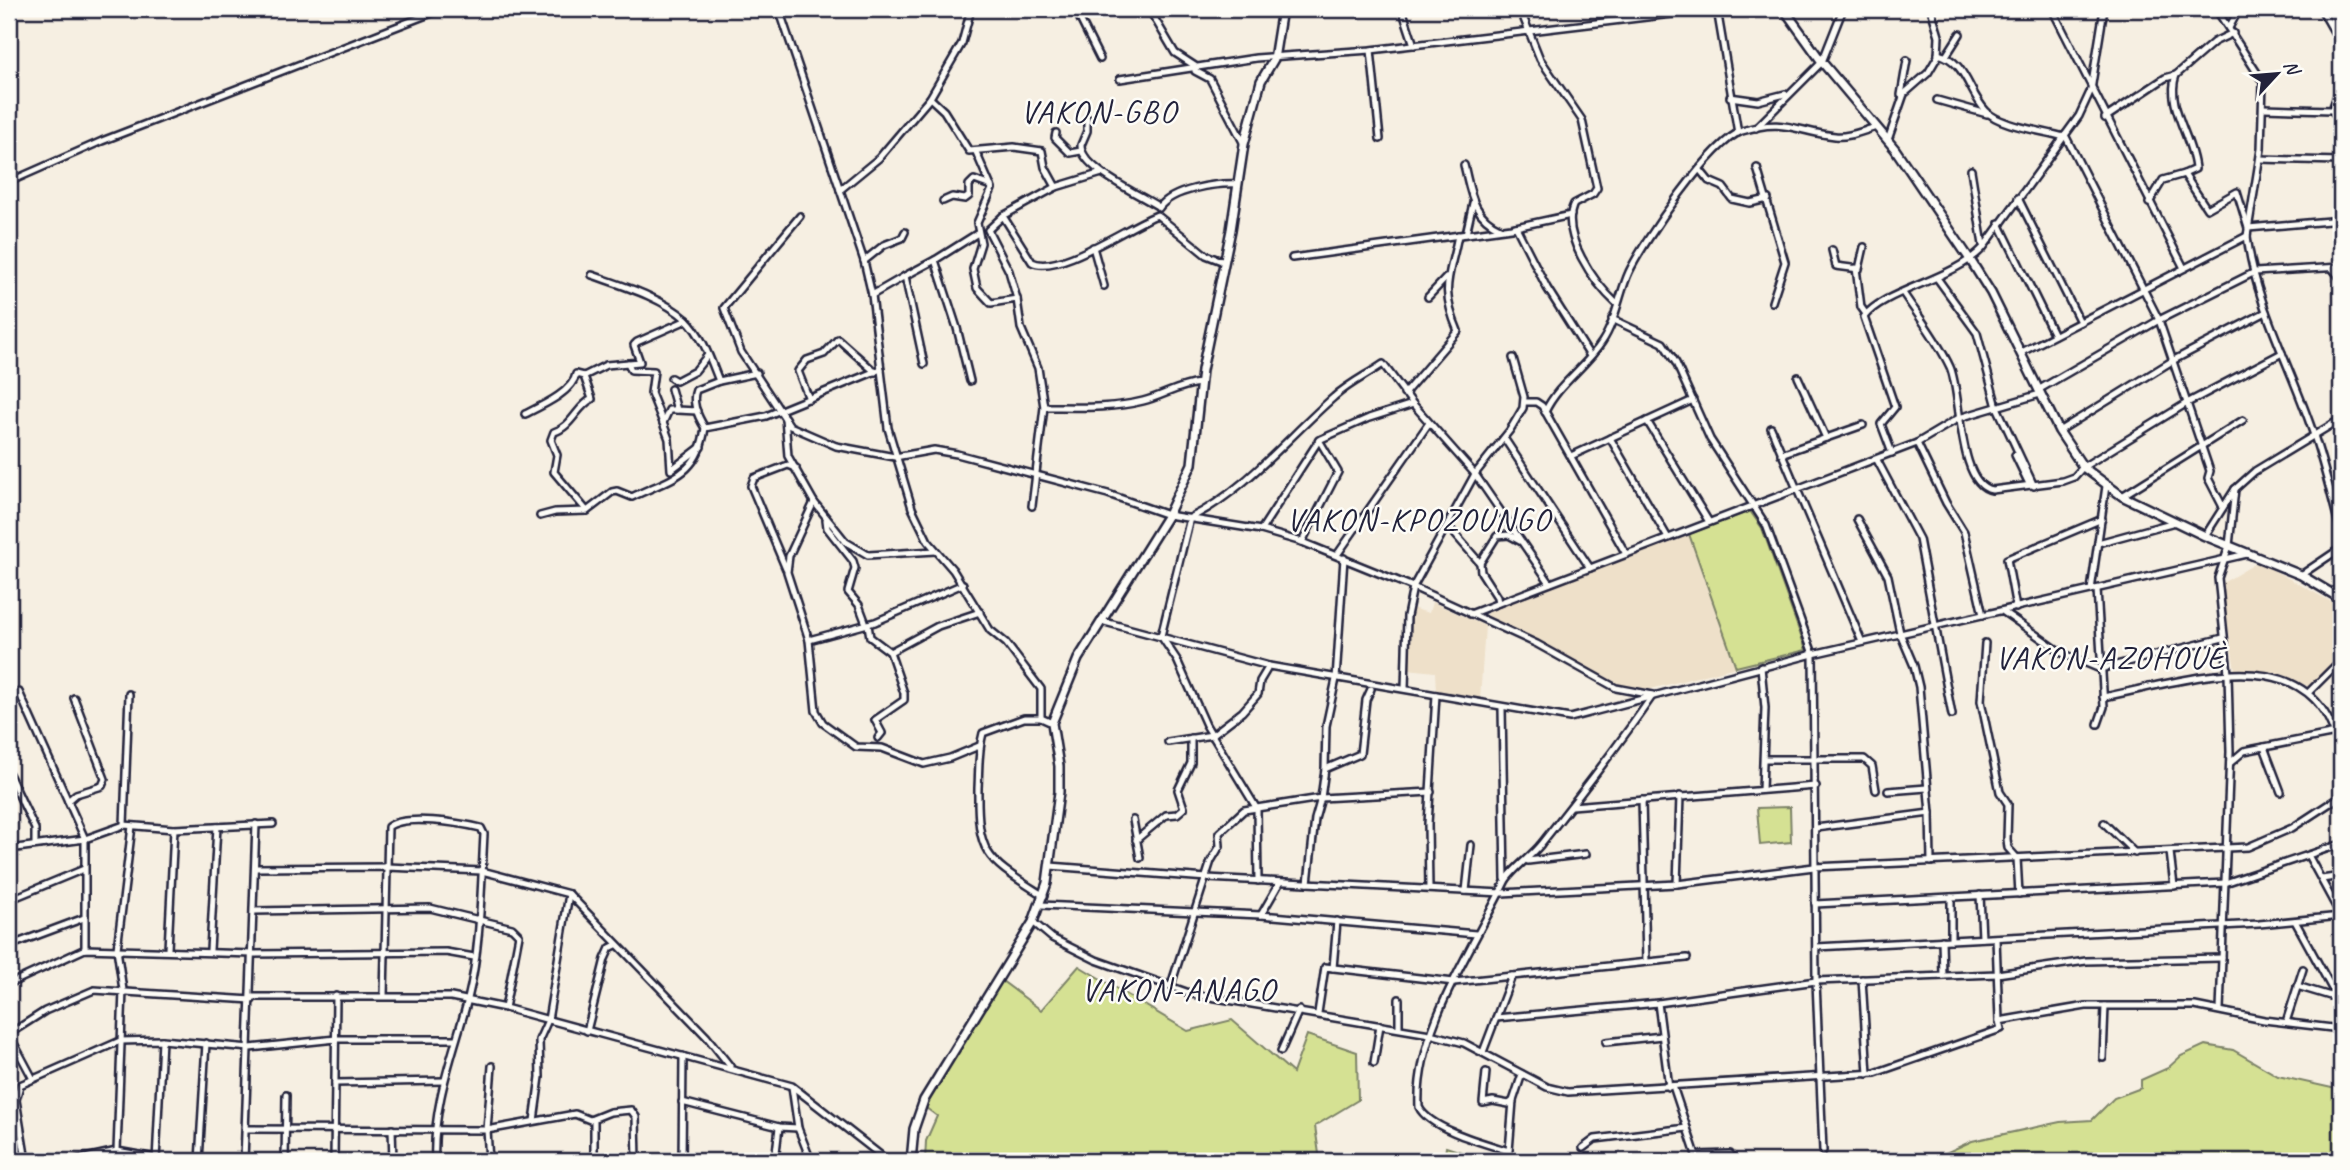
<svg xmlns="http://www.w3.org/2000/svg" width="2350" height="1170" font-family="Caveat,sans-serif">
<style>
.built{fill:#eee0c9}
.green{fill:#d5e193;stroke:#7c8267;stroke-width:2}
.lines{fill:none;stroke-linecap:round;stroke-linejoin:round}
.minor-casing{stroke:#22223b;stroke-width:10}
.secondary-casing{stroke:#22223b;stroke-width:12}
.minor{stroke:#fdfcf7;stroke-width:5}
.secondary{stroke:#fdfcf7;stroke-width:7}
.labels{text-anchor:middle;dominant-baseline:central;stroke-width:5;stroke-linejoin:round;paint-order:stroke}
.quarter-label{font-size:32px;letter-spacing:2px;fill:#22223b;stroke:#fdfcf7}
</style>
<rect width="100%" height="100%" fill="#f6efe2"/>
<filter id="ink" filterUnits="userSpaceOnUse"><feTurbulence type="fractalNoise" baseFrequency=".0143" numOctaves="2"/><feDisplacementMap in="SourceGraphic" scale="14" xChannelSelector="R" yChannelSelector="G"/><feConvolveMatrix kernelMatrix="1 2 1 2 8 2 1 2 1" color-interpolation-filters="sRGB"/></filter>
<g filter="url(#ink)">
<g class="built">
<polygon points="1689,534 1736,667 1639,692 1631,690 1487,616 1487,612"/>
<polygon points="2258,562 2341,607 2341,654 2310,687 2276,672 2235,670 2221,584"/>
<polygon points="1432,602 1485,626 1480,700 1436,692 1435,672 1408,669 1411,608 1429,613"/>
</g>
<g class="green">
<polygon points="1750,511 1762,528 1806,650 1736,667 1689,534"/>
<polygon points="1790,807 1791,842 1760,845 1757,808"/>
<polygon points="1079,966 1188,1031 1232,1020 1293,1073 1307,1035 1357,1052 1358,1100 1315,1126 1320,1161 1336,1161 925,1161 926,1141 937,1116 926,1108 941,1076 1002,981 1041,1010"/>
<polygon points="2205,1045 2233,1050 2278,1076 2341,1090 2341,1161 1928,1161 1972,1141 2060,1122 2092,1120 2114,1098 2141,1088 2141,1080 2168,1068 2181,1056"/>
<polygon points="1446,1147 1489,1161 1444,1161"/>
</g>
<g class="lines">
<defs>
<g id="minor">
<polyline points="779,9 864,261 872,295 888,428 912,508 928,541 953,570 990,630 1006,643 1041,689 1041,718 1052,723"/>
<polyline points="971,9 962,43 930,98 944,111 969,151 1014,147 1042,151 1045,167 1056,187 1102,173"/>
<polyline points="1075,9 1100,59"/>
<polyline points="1149,9 1175,53 1195,66 1195,71 1210,79 1244,144"/>
<polyline points="1402,9 1414,45"/>
<path d="M1520,9L1540,59L1582,120L1597,188L1593,194L1574,204C1559,234 1595,284 1617,304"/>
<polyline points="1717,9 1738,133"/>
<polyline points="2052,9 2184,268"/>
<path d="M2216,9L2263,82L2261,149L2247,236C2255,302 2288,361 2310,424C2323,459 2331,496 2341,532"/>
<polyline points="2321,9 2341,44"/>
<polyline points="2218,11 2231,9"/>
<polyline points="2325,14 2341,15"/>
<polyline points="2229,28 2239,9"/>
<polyline points="1371,50 1380,139"/>
<path d="M1938,54C1966,61 1968,92 1986,111C1999,126 2045,131 2064,137"/>
<polyline points="1946,56 1960,34"/>
<polyline points="2176,75 2214,42 2233,33"/>
<polyline points="1120,79 1256,58 1371,50 1713,9"/>
<polyline points="1901,95 1907,60"/>
<polyline points="1730,97 1758,101 1785,94"/>
<polyline points="1937,100 1987,114"/>
<polyline points="2264,108 2332,110 2341,121"/>
<polyline points="2332,110 2341,84"/>
<path d="M1087,118V131L1081,145C1080,168 1141,195 1159,207"/>
<path d="M2105,118L2165,78L2176,75C2165,106 2193,138 2195,169L2184,174"/>
<polyline points="1756,128 1822,62 1843,9"/>
<polyline points="1056,133 1055,138 1070,153 1081,151"/>
<polyline points="2065,135 2159,320 2210,471 2208,478 2223,507"/>
<polyline points="1888,140 1904,94 1928,73 1938,56 1939,36 1931,9"/>
<polyline points="976,152 992,189 977,223 981,243 973,269 977,288 991,303 1017,299 1021,328 1038,368 1044,407 1032,506"/>
<polyline points="2260,159 2341,161"/>
<path d="M1464,165C1471,192 1472,216 1500,228"/>
<polyline points="1757,168 1785,262 1772,302"/>
<polyline points="1700,170 1709,181 1723,187 1732,199 1750,203 1768,199"/>
<polyline points="1971,170 1983,245"/>
<polyline points="9,182 102,141 442,9"/>
<polyline points="840,190 879,158 930,98"/>
<polyline points="2018,198 2080,322"/>
<polyline points="943,201 952,197 965,199 969,196 969,185 974,180 991,186"/>
<polyline points="2149,203 2163,180 2184,174 2207,209 2237,192 2248,228 2341,220"/>
<path d="M1159,208C1172,189 1216,183 1238,184"/>
<path d="M800,216L724,308L741,352L790,426L836,446L895,457L934,450L957,454L1108,494L1168,515L1261,530L1302,542L1413,587L1537,644L1616,688L1653,695C1618,746 1580,795 1541,844C1533,855 1510,871 1505,882C1473,948 1415,1031 1419,1107C1429,1129 1487,1144 1509,1151L1513,1101L1522,1074"/>
<polyline points="1003,216 1056,187"/>
<polyline points="1999,223 2054,335"/>
<polyline points="1516,227 1547,288 1590,356"/>
<polyline points="1466,234 1473,203"/>
<polyline points="1093,247 1104,286"/>
<polyline points="1832,250 1836,266 1859,269 1864,247"/>
<polyline points="1292,258 1511,228 1571,215"/>
<polyline points="864,261 884,245 902,238 905,232"/>
<polyline points="1856,268 1861,307 1866,314"/>
<polyline points="2332,268 2341,279"/>
<path d="M592,275C623,286 661,297 686,319C702,334 711,361 719,381L757,373"/>
<polyline points="905,276 935,260"/>
<polyline points="1937,278 1977,333 1997,407 2034,486"/>
<path d="M1903,293C1919,317 1938,341 1950,367C1962,393 1957,484 1992,490L2063,481L2074,477L2083,467L2187,403L2282,353"/>
<polyline points="872,295 905,276 924,364"/>
<polyline points="1428,297 1446,278"/>
<path d="M1017,299L1009,271L988,230L1003,216L1032,262C1057,276 1130,225 1157,215L1206,255L1224,262"/>
<polyline points="1612,319 1663,343 1676,363 1710,439 1766,525 1813,654 1816,981 1823,1151"/>
<polyline points="2020,353 2247,236"/>
<polyline points="628,363 631,370 654,371 651,393 663,423"/>
<path d="M584,376L592,399C577,406 572,427 554,432L551,440L557,455L554,472L587,511"/>
<polyline points="1798,377 1826,438"/>
<polyline points="671,378 676,381 695,371 707,356"/>
<polyline points="970,381 957,328 935,260 978,233"/>
<polyline points="671,389 677,410 697,411"/>
<polyline points="2038,390 2159,320 2255,272 2341,267"/>
<path d="M1404,394L1458,331C1439,286 1450,278 1458,235"/>
<polyline points="809,399 798,371 807,360 824,354 838,339 875,372"/>
<polyline points="1525,402 1536,402 1542,406 1626,554"/>
<path d="M1044,407C1076,407 1111,409 1143,401C1163,396 1179,385 1200,383"/>
<polyline points="677,410 669,410 663,423 669,439 671,470 701,447"/>
<path d="M1545,412C1558,384 1586,367 1602,342C1616,321 1619,294 1629,272C1644,241 1711,142 1742,131C1785,117 1796,132 1835,136C1849,138 1864,130 1877,127"/>
<path d="M525,414C541,406 573,392 576,374L584,376L606,365L640,362L634,345L637,342L687,320"/>
<polyline points="785,418 788,456 814,502 846,542 868,555 936,551"/>
<polyline points="1647,421 1709,522"/>
<path d="M705,428C698,417 691,403 696,390L719,381"/>
<polyline points="1771,428 1862,642"/>
<polyline points="2059,431 2172,361 2266,312"/>
<polyline points="1504,438 1590,568"/>
<polyline points="1610,438 1668,538"/>
<polyline points="1917,443 1946,503 1964,532 1983,615"/>
<path d="M1892,453L1881,424L1895,407L1864,317C1884,290 1953,280 1983,248L2079,116L2091,90L2104,9"/>
<polyline points="1781,454 1863,425"/>
<polyline points="2015,455 2029,484"/>
<polyline points="1571,456 1693,400"/>
<polyline points="1877,460 1919,539 1952,715"/>
<polyline points="2122,496 2243,420"/>
<polyline points="814,502 789,556 787,572 809,640 816,711 823,723 856,747 882,748 924,764 950,758 979,746"/>
<path d="M540,516L555,512L587,511L612,492L617,491L632,497C671,478 698,476 705,428L766,416L881,369"/>
<polyline points="1857,519 1888,576 1900,633 1914,666 1919,687 1930,813 1931,862"/>
<polyline points="826,520 827,528 853,561 855,568 848,592 859,605 865,621"/>
<polyline points="1447,525 1480,563 1481,572 1497,597 1498,603"/>
<polyline points="1261,530 1319,440 1369,418 1413,404"/>
<polyline points="2205,536 2235,489 2255,471 2341,419"/>
<polyline points="1302,542 1338,472 1319,440"/>
<polyline points="2098,543 2175,522"/>
<polyline points="1337,555 1429,423"/>
<polyline points="1480,563 1497,536 1509,535 1520,541"/>
<polyline points="786,569 751,486 754,478 788,465 796,468"/>
<polyline points="2301,575 2341,548"/>
<polyline points="2097,589 2104,707 2098,724"/>
<polyline points="2091,590 2106,486"/>
<polyline points="2016,608 2007,559 2102,519"/>
<polyline points="2002,611 2062,653 2100,669 2223,638"/>
<polyline points="1470,614 1917,443 1959,418 2040,394"/>
<polyline points="1101,621 1269,666 1570,718 1813,654 2247,554"/>
<polyline points="868,625 870,637 890,652 904,693 904,700 875,720 882,733 878,738"/>
<polyline points="809,640 875,622 963,584"/>
<polyline points="1985,643 1981,701 2000,792 2008,804 2007,839 2008,848 2017,858 2019,894"/>
<polyline points="890,652 938,626 980,612"/>
<polyline points="1761,667 1765,708 1762,790"/>
<polyline points="1405,689 1407,616 1413,587 1475,474 1510,430 1523,408 1524,397 1513,358"/>
<polyline points="19,692 85,839 85,949"/>
<polyline points="2309,692 2341,660"/>
<path d="M2103,697C2192,680 2322,631 2341,761"/>
<polyline points="1502,708 1505,879"/>
<path d="M1041,718H1024L983,733C978,751 979,770 978,788C977,858 988,860 1044,896"/>
<polyline points="1168,742 1212,735 1242,712 1258,694 1260,681 1269,666"/>
<polyline points="2264,747 2281,792"/>
<polyline points="1765,759 1864,759 1872,766 1876,790"/>
<polyline points="2230,763 2244,751 2341,732"/>
<polyline points="1325,769 1326,726 1336,679 1344,558"/>
<polyline points="9,774 35,829 35,844"/>
<polyline points="1888,791 1927,788"/>
<polyline points="1642,800 1646,962"/>
<polyline points="68,801 76,794 102,786 105,779 74,698"/>
<polyline points="1572,806 1816,786"/>
<polyline points="1133,820 1140,858"/>
<polyline points="2104,823 2135,853"/>
<polyline points="124,825 129,694"/>
<polyline points="1816,828 1930,813"/>
<polyline points="1136,840 1166,815 1177,814 1184,808 1178,790 1191,763 1191,738"/>
<polyline points="9,849 85,839 124,825 174,829 273,824"/>
<polyline points="2170,852 2174,886"/>
<polyline points="2309,857 2341,916"/>
<polyline points="1528,861 1586,854"/>
<polyline points="1050,866 1207,878 1502,893 1677,884 1814,867 2248,847 2292,828 2341,796"/>
<polyline points="255,868 387,867 482,871 569,894 707,1037 730,1066"/>
<polyline points="2322,879 2341,876"/>
<path d="M1258,881L1257,809L1206,725L1177,660L1161,636L1190,518C1245,491 1288,437 1334,397C1348,384 1367,375 1383,364L1413,404L1475,474L1550,583"/>
<polyline points="1308,883 1315,819 1321,798 1431,792"/>
<polyline points="1677,884 1680,796"/>
<polyline points="1429,889 1428,824 1436,695"/>
<polyline points="1466,891 1471,845"/>
<polyline points="1980,895 1982,938"/>
<polyline points="1951,897 1951,940"/>
<polyline points="9,900 84,869"/>
<polyline points="1815,904 2225,883 2341,844"/>
<polyline points="1041,905 1261,915 1476,934"/>
<polyline points="254,911 430,908 512,928 519,935 505,1008"/>
<polyline points="1261,915 1280,882"/>
<polyline points="2295,921 2341,1005"/>
<polyline points="1033,922 1052,938 1096,960 1192,994 1430,1034 1464,1043 1547,1087 1568,1092 1875,1073 2001,1029 1999,1021 2086,1006 2195,1006 2264,1020 2341,1029"/>
<polyline points="1996,938 1999,1021"/>
<polyline points="1942,940 1943,976"/>
<polyline points="9,946 84,918"/>
<polyline points="1816,947 2259,924 2341,916"/>
<polyline points="168,949 174,829"/>
<polyline points="210,950 217,827"/>
<polyline points="1333,968 1337,921"/>
<polyline points="1862,979 1868,1074"/>
<polyline points="9,984 85,949 253,954 446,952 474,957"/>
<polyline points="1171,985 1211,861 1220,846 1219,833 1244,810 1321,798 1325,769 1360,754 1366,700 1371,689"/>
<polyline points="2297,986 2337,998"/>
<path d="M384,996L388,827C404,814 460,823 481,828L484,834C481,887 481,947 468,999C454,1052 432,1105 435,1161"/>
<polyline points="252,997 451,997 505,1008 792,1086 888,1161"/>
<polyline points="1399,999 1399,1028"/>
<polyline points="1658,1003 1669,1087"/>
<polyline points="2220,1010 2230,752 2228,673 2218,578 2229,546 2235,489"/>
<polyline points="1318,1013 1325,967 1454,982 1687,958"/>
<polyline points="1496,1018 1658,1003 1816,981 1997,974 2086,961 2222,958"/>
<polyline points="2286,1022 2303,969"/>
<polyline points="587,1031 605,959 610,948 616,945"/>
<polyline points="9,1034 45,1011 94,990 252,1000"/>
<polyline points="9,1034 32,1077"/>
<polyline points="1606,1042 1662,1036"/>
<polyline points="1281,1051 1299,1010"/>
<polyline points="1483,1052 1512,976"/>
<polyline points="2103,1058 2105,1006"/>
<polyline points="1374,1063 1380,1025"/>
<polyline points="1486,1072 1483,1103 1493,1101 1509,1104 1513,1101"/>
<polyline points="335,1083 444,1081"/>
<polyline points="1673,1086 1698,1161"/>
<polyline points="792,1087 798,1128 811,1161"/>
<polyline points="682,1102 779,1127 798,1128"/>
<polyline points="534,1121 540,1077 539,1040 548,1020 569,894"/>
<polyline points="246,1129 487,1130 575,1114 590,1120 610,1112 631,1110 636,1117 637,1161"/>
<polyline points="392,1129 393,1161"/>
<polyline points="1583,1148 1595,1139 1687,1128"/>
<polyline points="117,1151 123,990 117,949 132,826"/>
<polyline points="1696,1155 1730,1154 1735,1161"/>
<polyline points="26,1161 16,1100 20,1085 120,1041 162,1040 250,1048 336,1039 454,1039"/>
<polyline points="71,1161 117,1151 156,1158"/>
<polyline points="156,1161 162,1040"/>
<polyline points="199,1161 206,1043"/>
<polyline points="244,1161 256,824"/>
<polyline points="285,1161 286,1095"/>
<polyline points="334,1161 336,996"/>
<polyline points="489,1161 487,1130 492,1066"/>
<polyline points="594,1161 594,1119"/>
<polyline points="682,1161 683,1056"/>
<polyline points="775,1161 779,1127"/>
</g>
<g id="secondary">
<polyline points="1784,9 1822,62 1895,149 1971,261 1991,293 2059,431 2083,467 2122,496 2205,536 2301,575 2341,599"/>
<polyline points="911,1161 914,1129 924,1100 1033,922 1047,883 1059,792 1059,766 1052,723 1078,659 1168,515 1192,464 1202,370 1231,230 1244,144 1261,81 1274,59 1282,9"/>
</g>
</defs>
<use href="#minor" class="minor-casing"/>
<use href="#secondary" class="secondary-casing"/>
<use href="#minor" class="minor"/>
<use href="#secondary" class="secondary"/>
</g>
</g>
<g class="labels">
<g class="quarter-label">
<text x="1099" y="111">VAKON-GBO</text>
<text x="1419" y="519">VAKON-KPOZOUNGO</text>
<text x="2111" y="657">VAKON-AZOHOUÈ</text>
<text x="1179" y="989">VAKON-ANAGO</text>
</g>
</g>
<rect width="2350" height="1170" fill="none" stroke="#fdfcf7" stroke-width="35"/>
<rect x="18" y="18" width="2315" height="1135" fill="none" stroke="#22223b" stroke-width="2.5" filter="url(#ink)"/>
<g transform="translate(2277 74) rotate(64)" stroke="#fdfcf7" stroke-width="5" paint-order="stroke">
<path d="M0-5L12 26L0 18L-12 26Z" fill="#22223b"/>
<text y="-10" font-size="19" font-weight="bold" text-anchor="middle" fill="#22223b">N</text>
</g>
</svg>
